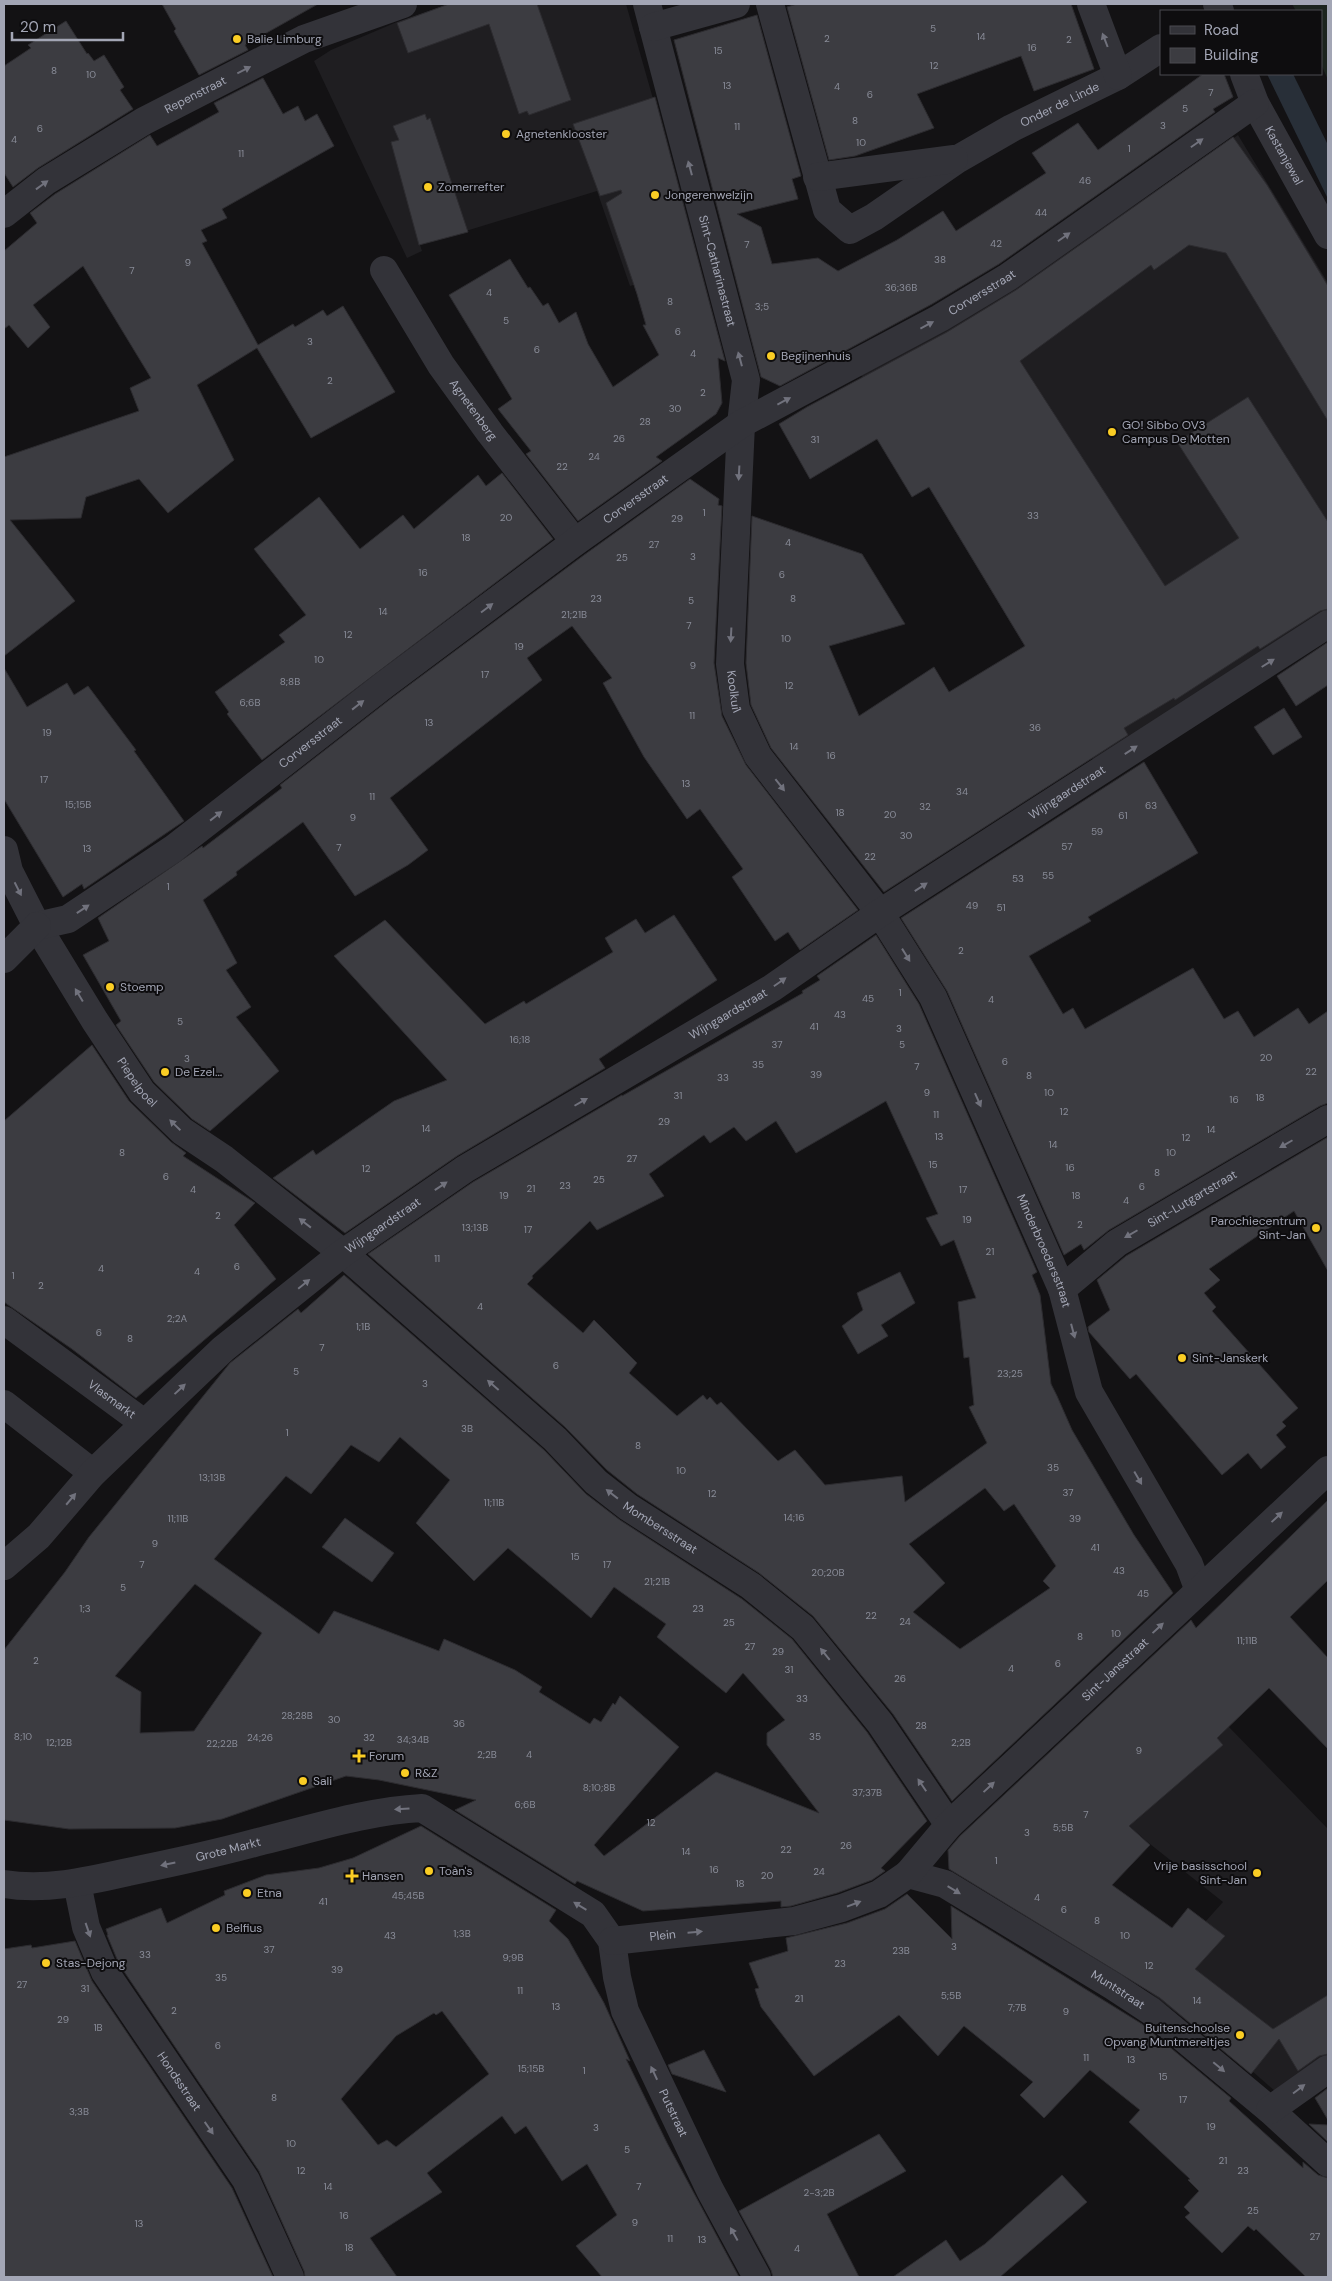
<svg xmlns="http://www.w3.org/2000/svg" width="1332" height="2281" font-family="'DM Sans',sans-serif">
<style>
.built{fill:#1f1e21}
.green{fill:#1c241e}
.water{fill:#282f38}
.building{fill:#3c3c41;stroke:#2d2c30;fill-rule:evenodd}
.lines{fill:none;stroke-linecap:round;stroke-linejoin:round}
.minor{stroke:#333339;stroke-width:28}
.oneway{fill:#71727d}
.poi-dot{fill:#facd24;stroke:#0e0d0f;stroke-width:2}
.labels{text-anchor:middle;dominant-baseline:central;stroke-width:4;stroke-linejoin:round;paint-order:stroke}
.number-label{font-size:10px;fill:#898c98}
.poi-label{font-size:12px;fill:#a3a6b5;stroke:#0e0d0f;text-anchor:start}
.street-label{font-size:12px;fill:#a3a6b5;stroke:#0e0d0f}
</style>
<rect width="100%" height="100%" fill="#131214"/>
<g class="built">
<polygon points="449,4 626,4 695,246 701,276 657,278 630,286 597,191 420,245 422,251 407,258 314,61 331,50 397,22"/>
<polygon points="1238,135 1328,283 1328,614 1094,761 858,370 978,311"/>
<polygon points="1158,1654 1328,1829 1328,2058 1275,2091 1252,2071 1145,1989 1223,1902 1150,1844 1050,1757"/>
</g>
<polygon class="green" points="1292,4 1328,4 1328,80 1321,64 1321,11 1296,11"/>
<polygon class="water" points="1267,74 1293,74 1328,145 1328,199"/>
<g class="building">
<polygon points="162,4 318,4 245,45 248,50 199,75 174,31 176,29"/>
<polygon points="449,4 537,4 571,100 529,115 527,111 519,114 489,24 408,53 397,23"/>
<polygon points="797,4 1071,4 1094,69 1034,91 1021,56 917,94 934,128 855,156 829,160 787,7"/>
<polygon points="757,15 801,176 792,179 798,199 737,214 761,227 772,264 818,258 838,271 897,240 943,211 956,231 1046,173 1032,153 1078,123 1098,150 1203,74 1224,74 1233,97 1213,109 1215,112 999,264 932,304 780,386 761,377 674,40"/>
<polygon points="66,21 87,54 88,53 94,61 104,55 124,87 120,90 133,109 38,168 13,187 4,173 4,66 31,48 28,45"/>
<polygon points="263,78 283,114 298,106 305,121 317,114 334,146 222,209 227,218 201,230 207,241 202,243 258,345 293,324 295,327 323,310 327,316 343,306 395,392 311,438 257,348 197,385 234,460 168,513 139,479 86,497 81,518 10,520 75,601 4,656 4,457 139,411 130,388 151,378 83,266 33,305 50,327 28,348 9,325 4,329 4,251 37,223 30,213 55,194 150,135 157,146 219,112 214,103"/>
<polygon points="655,97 725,361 718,358 722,403 716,414 656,457 662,461 578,521 526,454 531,451 498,409 512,399 449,295 510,259 528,288 530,287 543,306 548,303 559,323 576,312 588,344 613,387 659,355 643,325 646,325 637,294 606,203 622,193 621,190 600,196 573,124"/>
<polygon points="425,114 427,120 430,118 468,232 419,245 391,142 399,140 393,126"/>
<polygon points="1233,137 1267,185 1328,286 1328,421 1226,253 1189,245 1154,270 1151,265 1020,361 1165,586 1239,538 1177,442 1248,397 1328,522 1328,609 1320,611 1260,649 1258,646 1175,700 1174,698 1124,728 1128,735 884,892 771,748 751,705 746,663 752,516 862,554 905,624 829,646 859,716 934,667 949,692 1025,646 929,487 912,497 877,439 810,479 779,424 807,407 947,332 1016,290"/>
<polygon points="502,473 553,539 262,760 227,714 229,712 215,692 285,642 279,635 306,615 254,549 319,497 360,549 403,515 414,529 478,475 486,486"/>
<polygon points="690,479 719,499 718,505 722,506 714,663 722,716 746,765 858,910 800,950 788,932 775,941 732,877 743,869 700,809 687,819 678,806 644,757 603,683 612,678 572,626 527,658 542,680 390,798 428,850 408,865 355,896 303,822 236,872 237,875 203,900 237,963 226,970 251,1007 236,1017 279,1071 210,1131 192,1119 154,1082 116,1025 121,1021 83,955 109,941 98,918 202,846 203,848 282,788 280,785 393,697 584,555"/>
<polygon points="1328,642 1328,685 1296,706 1277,676"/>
<polygon points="4,668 27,707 67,683 74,695 88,686 136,750 134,751 184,821 84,889 82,884 63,897 4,799"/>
<polygon points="1284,708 1302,737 1273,755 1254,727"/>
<polygon points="1144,762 1198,853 1088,917 1091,921 1029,956 1063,1014 1073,1008 1085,1029 1193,968 1224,1019 1238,1011 1254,1037 1298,1008 1309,1024 1328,1011 1328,1103 1320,1106 1109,1230 1084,1250 1081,1244 1064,1255 947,991 901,918"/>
<polygon points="674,915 717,980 599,1059 605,1068 457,1156 345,1233 273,1178 313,1150 316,1155 394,1101 447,1080 334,956 385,920 485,1024 524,1001 526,1004 613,952 605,938 636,919 645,933"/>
<path d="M876,935L919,1004L1037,1272L1032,1275L1040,1295L1051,1384L1057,1396L1072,1430L1134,1535L1173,1593L952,1801L893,1714L813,1616L759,1573L637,1494L607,1470L565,1427L368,1254L473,1182L622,1095V1096L803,993L802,991L820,980L817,976ZM886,1101L938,1214L926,1218L941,1246L954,1240L976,1298L958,1302L964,1358L969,1357L974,1405L969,1407L987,1443L905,1502L902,1476L825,1485L795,1450L778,1461L721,1402L717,1405L710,1397L707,1400L703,1395L677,1416L629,1373L637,1363L594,1320L583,1333L527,1284L533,1278L532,1276L590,1221L597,1230L664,1196L649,1174L704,1135L710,1143L734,1127L746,1141L776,1121L796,1153ZM985,1488L1004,1511L1014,1504L1056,1566L1043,1581L1050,1588L960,1649L913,1612L945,1583L909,1544Z"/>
<polygon points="92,1045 129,1101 171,1142 186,1153 183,1156 255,1203 234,1225 276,1279 136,1398 72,1349 4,1302 4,1121"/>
<polygon points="1328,1137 1328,1271 1294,1211 1209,1269 1220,1280 1204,1293 1216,1307 1212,1311 1298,1408 1282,1422 1286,1426 1276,1435 1286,1447 1261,1469 1248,1453 1222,1475 1136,1374 1130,1379 1089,1332 1088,1327 1110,1310 1097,1280 1126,1256"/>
<polygon points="900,1272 915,1303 881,1325 888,1336 858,1354 842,1326 863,1310 857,1293"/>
<path d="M344,1275L544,1450L586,1494L620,1520L742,1599L792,1639L867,1732L927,1821L881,1868L885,1871L872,1880L837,1893L791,1906L781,1907V1901L643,1911L577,1881L575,1884L455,1810L476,1800L379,1780L346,1776L222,1819L175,1828L69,1829L4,1820V1650L65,1572L89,1537L230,1363L298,1309L301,1313ZM400,1437L450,1480L416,1523L474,1581L508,1548L591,1618L614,1587L666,1624L657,1637L726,1693L743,1673L785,1720L767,1733V1745L819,1813L716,1772L604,1856L594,1845L679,1747L620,1696L615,1705L613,1703L601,1722L594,1718L590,1724L539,1692L542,1687L515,1670L444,1639L439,1651L334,1611L319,1634L214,1559L286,1476L311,1494L351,1445L379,1462ZM195,1584L262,1633L194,1731L140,1733L141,1692L115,1676Z"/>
<polygon points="1328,1500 1328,1580 1290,1617 1328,1658 1328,1749 1269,1688 1217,1738 1223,1745 1129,1826 1150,1845 1112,1885 1172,1928 1188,1908 1225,1936 1195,1969 1273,2029 1328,1995 1328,2054 1319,2056 1298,2071 1279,2039 1251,2074 1160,1998 949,1869 948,1850 960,1836 1191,1620 1196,1628"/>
<polygon points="345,1518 394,1553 372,1582 322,1547"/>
<path d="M421,1826L556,1910L549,1921L568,1939L604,2003L630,2061L626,2059L667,2143L739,2277H602L576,2246L617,2215L587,2164L562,2181L526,2126L515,2134L502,2116L427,2173L442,2192L370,2238L397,2277H305L304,2271L259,2171L119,1964L107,1935H108L106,1929L161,1908L167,1923L225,1895L224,1891L266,1875L319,1868L353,1858ZM442,2011L489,2074L396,2147L387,2140L378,2145L341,2099L396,2036L434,2013L436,2015Z"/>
<polygon points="907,1894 952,1939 951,1906 1142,2024 1231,2098 1229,2101 1303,2168 1303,2162 1318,2175 1328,2178 1328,2277 1306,2277 1256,2229 1254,2231 1248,2226 1222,2253 1185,2217 1190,2213 1184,2207 1199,2191 1188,2180 1190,2179 1129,2122 1140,2110 1090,2070 1044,2118 1020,2095 1033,2082 964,2026 938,2056 899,2015 814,2076 761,2007 755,1989 759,1988 749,1963 788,1951 786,1938 847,1923 885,1909"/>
<polygon points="75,1941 92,1981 232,2188 273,2277 4,2277 4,1949 31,1945 32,1948"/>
<polygon points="704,2050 726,2092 672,2074 668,2065"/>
<polygon points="1328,2088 1328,2120 1315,2098"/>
<polygon points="1309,2124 1328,2125 1328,2142"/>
<polygon points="879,2134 906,2171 827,2214 859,2277 773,2277 771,2270 739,2211"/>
<polygon points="1062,2175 1087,2202 1000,2277 893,2277 946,2240 960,2261 985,2244"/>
</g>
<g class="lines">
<g class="minor">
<path id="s1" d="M647,4L746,380L741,424L730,664L736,709L758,756L880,913L933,997L1062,1289L1089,1392L1189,1564L1199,1591"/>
<path id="s2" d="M770,4L827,210L850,230L874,217L958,159L1012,128L1118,76L1161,48"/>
<polyline points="1091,4 1118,76"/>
<polyline points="1217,4 1220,11"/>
<polyline points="653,27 736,4"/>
<path id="s3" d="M1244,74L1255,103L1328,235"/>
<polyline points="817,177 954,159"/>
<path id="s4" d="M4,214L46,181L144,121L304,39L403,4"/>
<path id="s5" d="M384,270L441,365L490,433L575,542"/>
<path id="s6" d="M4,850L9,871L37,926L95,1021L142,1092L182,1131L224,1159L343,1253L555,1439L596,1482L628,1507L751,1586L803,1628L880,1723L949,1825"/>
<path id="s7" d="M37,926L68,919L173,849L384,685L575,542L741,424L940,318L1008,277L1255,103"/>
<polyline points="4,959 37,926"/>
<path id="s8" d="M1062,1289L1117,1243L1328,1119"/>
<path id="s9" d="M4,1320L144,1423"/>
<polyline points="4,1404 93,1473"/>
<path id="s10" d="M4,1566L39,1536L93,1473L223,1349L343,1253L465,1169L772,988L880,913L1328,624"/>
<path id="s11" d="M908,1874L945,1884L1113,1986L1151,2011L1270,2110L1328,2163"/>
<path id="s12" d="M77,1883L86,1927L105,1972L246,2180L290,2277"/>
<path id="s13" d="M4,1884C45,1891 88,1881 128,1872C173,1863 218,1853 262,1841C315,1828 367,1811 422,1808L593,1914L612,1941L617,1977L625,2011L710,2190L757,2277"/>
<path id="s14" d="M612,1941L794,1921L842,1908L879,1894L908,1874L949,1825L1328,1470"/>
<polyline points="1270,2110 1328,2069"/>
</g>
</g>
<defs><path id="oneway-solid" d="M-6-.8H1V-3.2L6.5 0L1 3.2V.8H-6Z" transform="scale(1.25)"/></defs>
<g class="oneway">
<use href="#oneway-solid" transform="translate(1105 40) rotate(-111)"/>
<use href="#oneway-solid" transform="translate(244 70) rotate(-27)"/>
<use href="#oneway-solid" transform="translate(1197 143) rotate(-35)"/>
<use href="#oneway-solid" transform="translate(690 168) rotate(-105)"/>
<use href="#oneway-solid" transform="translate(42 185) rotate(-36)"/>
<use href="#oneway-solid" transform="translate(1064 237) rotate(-35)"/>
<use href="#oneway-solid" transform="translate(927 325) rotate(-28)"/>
<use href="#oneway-solid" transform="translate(740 359) rotate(-105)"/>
<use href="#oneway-solid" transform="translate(784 401) rotate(-28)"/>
<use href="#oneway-solid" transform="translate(739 473) rotate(93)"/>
<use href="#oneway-solid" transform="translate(487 608) rotate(-37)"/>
<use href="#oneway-solid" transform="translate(731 635) rotate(93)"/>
<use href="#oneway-solid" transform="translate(1268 663) rotate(-32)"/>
<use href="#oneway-solid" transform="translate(358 705) rotate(-38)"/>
<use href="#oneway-solid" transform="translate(1131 750) rotate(-33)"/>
<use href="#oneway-solid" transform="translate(780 785) rotate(52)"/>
<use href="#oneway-solid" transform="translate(216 816) rotate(-38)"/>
<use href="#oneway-solid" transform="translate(921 887) rotate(-33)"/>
<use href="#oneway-solid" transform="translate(18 889) rotate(63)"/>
<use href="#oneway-solid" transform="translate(83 909) rotate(-34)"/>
<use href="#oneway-solid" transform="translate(906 955) rotate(58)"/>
<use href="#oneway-solid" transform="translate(780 982) rotate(-35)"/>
<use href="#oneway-solid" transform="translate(79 995) rotate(-121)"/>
<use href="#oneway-solid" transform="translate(978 1100) rotate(66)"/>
<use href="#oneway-solid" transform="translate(581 1102) rotate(-30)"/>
<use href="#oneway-solid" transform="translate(175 1125) rotate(-136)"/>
<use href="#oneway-solid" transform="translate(1286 1144) rotate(150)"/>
<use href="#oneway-solid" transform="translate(441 1186) rotate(-34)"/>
<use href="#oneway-solid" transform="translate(305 1223) rotate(-142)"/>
<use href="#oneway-solid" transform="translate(1131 1234) rotate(150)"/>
<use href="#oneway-solid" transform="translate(304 1284) rotate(-39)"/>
<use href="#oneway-solid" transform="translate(1073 1331) rotate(75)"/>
<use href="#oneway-solid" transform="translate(493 1385) rotate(-139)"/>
<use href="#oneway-solid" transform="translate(180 1389) rotate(-43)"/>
<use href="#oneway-solid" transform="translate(1138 1478) rotate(60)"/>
<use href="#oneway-solid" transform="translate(612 1494) rotate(-142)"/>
<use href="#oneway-solid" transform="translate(71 1499) rotate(-50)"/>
<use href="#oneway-solid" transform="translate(1277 1517) rotate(-43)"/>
<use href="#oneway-solid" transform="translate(1158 1628) rotate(-43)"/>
<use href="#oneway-solid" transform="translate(825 1654) rotate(-129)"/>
<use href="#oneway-solid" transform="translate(922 1785) rotate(-124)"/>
<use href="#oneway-solid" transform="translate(989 1787) rotate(-43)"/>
<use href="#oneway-solid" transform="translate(402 1809) rotate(176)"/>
<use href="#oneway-solid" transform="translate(168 1864) rotate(168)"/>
<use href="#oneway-solid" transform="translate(954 1890) rotate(31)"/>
<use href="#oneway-solid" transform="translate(854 1904) rotate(-21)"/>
<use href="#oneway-solid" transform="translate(580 1906) rotate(-149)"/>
<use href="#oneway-solid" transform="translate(88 1930) rotate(71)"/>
<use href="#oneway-solid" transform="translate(695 1932) rotate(-5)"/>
<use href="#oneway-solid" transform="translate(1219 2067) rotate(40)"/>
<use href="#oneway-solid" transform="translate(654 2073) rotate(-115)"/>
<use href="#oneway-solid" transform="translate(1299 2089) rotate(-37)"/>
<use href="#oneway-solid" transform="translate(209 2128) rotate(55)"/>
<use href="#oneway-solid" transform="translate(734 2234) rotate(-119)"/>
</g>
<g class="poi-dot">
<circle cx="237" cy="39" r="5"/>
<circle cx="506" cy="134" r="5"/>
<circle cx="428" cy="187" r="5"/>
<circle cx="655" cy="195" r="5"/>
<circle cx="771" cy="356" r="5"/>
<circle cx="1112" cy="432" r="5"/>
<circle cx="110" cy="987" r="5"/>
<circle cx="165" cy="1072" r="5"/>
<circle cx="1316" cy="1228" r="5"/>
<circle cx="1182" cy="1358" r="5"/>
<path d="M356.5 1748.5h5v5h5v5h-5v5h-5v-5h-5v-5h5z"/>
<circle cx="405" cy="1773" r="5"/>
<circle cx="303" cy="1781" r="5"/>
<circle cx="429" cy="1871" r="5"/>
<circle cx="1257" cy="1873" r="5"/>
<path d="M349.5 1868.5h5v5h5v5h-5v5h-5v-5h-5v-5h5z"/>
<circle cx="247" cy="1893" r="5"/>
<circle cx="216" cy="1928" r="5"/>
<circle cx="46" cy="1963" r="5"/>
<circle cx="1240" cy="2035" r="5"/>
</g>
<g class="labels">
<g class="number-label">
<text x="933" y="28">5</text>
<text x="981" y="36">14</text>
<text x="827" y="38">2</text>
<text x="1069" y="39">2</text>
<text x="1032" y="47">16</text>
<text x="718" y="50">15</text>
<text x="934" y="65">12</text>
<text x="54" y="70">8</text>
<text x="91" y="74">10</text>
<text x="727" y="85">13</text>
<text x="837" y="86">4</text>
<text x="1211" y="92">7</text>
<text x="870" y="94">6</text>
<text x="1185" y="108">5</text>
<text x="855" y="120">8</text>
<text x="1163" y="125">3</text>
<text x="737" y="126">11</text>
<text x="40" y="128">6</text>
<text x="14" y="139">4</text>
<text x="861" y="142">10</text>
<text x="1129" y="148">1</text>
<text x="241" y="153">11</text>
<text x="1085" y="180">46</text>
<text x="1041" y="212">44</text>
<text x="996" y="243">42</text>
<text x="747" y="244">7</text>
<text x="940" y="259">38</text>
<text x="188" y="262">9</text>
<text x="132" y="270">7</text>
<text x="901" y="287">36;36B</text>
<text x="489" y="292">4</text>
<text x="670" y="301">8</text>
<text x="762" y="306">3;5</text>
<text x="506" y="320">5</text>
<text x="678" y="331">6</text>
<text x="310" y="341">3</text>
<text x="537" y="349">6</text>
<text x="693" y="353">4</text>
<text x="330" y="380">2</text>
<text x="703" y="392">2</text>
<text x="675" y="408">30</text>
<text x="645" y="421">28</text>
<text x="619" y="438">26</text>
<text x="815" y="439">31</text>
<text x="594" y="456">24</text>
<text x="562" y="466">22</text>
<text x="704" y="512">1</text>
<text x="1033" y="515">33</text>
<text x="506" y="517">20</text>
<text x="677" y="518">29</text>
<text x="466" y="537">18</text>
<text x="788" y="542">4</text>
<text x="654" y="544">27</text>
<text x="693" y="556">3</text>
<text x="622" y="557">25</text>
<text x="423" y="572">16</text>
<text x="782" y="574">6</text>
<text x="596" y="598">23</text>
<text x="793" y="598">8</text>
<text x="691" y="600">5</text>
<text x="383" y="611">14</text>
<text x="574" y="614">21;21B</text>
<text x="689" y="625">7</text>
<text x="348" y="634">12</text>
<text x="786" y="638">10</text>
<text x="519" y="646">19</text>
<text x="319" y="659">10</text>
<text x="693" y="665">9</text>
<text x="485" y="674">17</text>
<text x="290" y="681">8;8B</text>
<text x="789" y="685">12</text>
<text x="250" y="702">6;6B</text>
<text x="692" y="715">11</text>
<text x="429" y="722">13</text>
<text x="1035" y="727">36</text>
<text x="47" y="732">19</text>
<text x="794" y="746">14</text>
<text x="831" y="755">16</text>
<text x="44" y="779">17</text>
<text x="686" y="783">13</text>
<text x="962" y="791">34</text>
<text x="372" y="796">11</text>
<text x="78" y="804">15;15B</text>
<text x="1151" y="805">63</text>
<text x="925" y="806">32</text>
<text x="840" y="812">18</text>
<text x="890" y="814">20</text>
<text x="1123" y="815">61</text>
<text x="353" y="817">9</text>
<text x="1097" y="831">59</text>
<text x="906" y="835">30</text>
<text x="1067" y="846">57</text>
<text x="339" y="847">7</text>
<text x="87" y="848">13</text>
<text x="870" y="856">22</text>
<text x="1048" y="875">55</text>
<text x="1018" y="878">53</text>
<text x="168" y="886">1</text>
<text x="972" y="905">49</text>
<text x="1001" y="907">51</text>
<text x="961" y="950">2</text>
<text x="900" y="992">1</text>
<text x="868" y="998">45</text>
<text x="991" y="999">4</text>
<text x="840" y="1014">43</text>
<text x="180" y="1021">5</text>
<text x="814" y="1026">41</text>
<text x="899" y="1028">3</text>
<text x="520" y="1039">16;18</text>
<text x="777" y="1044">37</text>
<text x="902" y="1044">5</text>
<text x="1266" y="1057">20</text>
<text x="187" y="1058">3</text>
<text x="1005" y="1061">6</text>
<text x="758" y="1064">35</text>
<text x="917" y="1066">7</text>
<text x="1311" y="1071">22</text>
<text x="816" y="1074">39</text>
<text x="1029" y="1075">8</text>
<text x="723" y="1077">33</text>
<text x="927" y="1092">9</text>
<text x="1049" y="1092">10</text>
<text x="678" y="1095">31</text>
<text x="1260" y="1097">18</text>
<text x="1234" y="1099">16</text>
<text x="1064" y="1111">12</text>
<text x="936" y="1114">11</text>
<text x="664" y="1121">29</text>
<text x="426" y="1128">14</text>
<text x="1211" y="1129">14</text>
<text x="939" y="1136">13</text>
<text x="1186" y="1137">12</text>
<text x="1053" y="1144">14</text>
<text x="122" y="1152">8</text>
<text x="1171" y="1152">10</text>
<text x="632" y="1158">27</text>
<text x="933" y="1164">15</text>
<text x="1070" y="1167">16</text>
<text x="366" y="1168">12</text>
<text x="1157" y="1172">8</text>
<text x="166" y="1176">6</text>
<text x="599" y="1179">25</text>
<text x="565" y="1185">23</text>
<text x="1142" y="1186">6</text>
<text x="531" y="1188">21</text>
<text x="193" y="1189">4</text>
<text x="963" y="1189">17</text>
<text x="504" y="1195">19</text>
<text x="1076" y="1195">18</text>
<text x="1126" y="1200">4</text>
<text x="218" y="1215">2</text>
<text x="967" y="1219">19</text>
<text x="1080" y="1224">2</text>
<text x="475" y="1227">13;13B</text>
<text x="528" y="1229">17</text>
<text x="990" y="1251">21</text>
<text x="437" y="1258">11</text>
<text x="237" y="1266">6</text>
<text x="101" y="1268">4</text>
<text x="197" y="1271">4</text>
<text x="13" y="1275">1</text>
<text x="41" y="1285">2</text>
<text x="480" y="1306">4</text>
<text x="177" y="1318">2;2A</text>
<text x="363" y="1326">1;1B</text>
<text x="99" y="1332">6</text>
<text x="130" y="1338">8</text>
<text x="322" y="1347">7</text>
<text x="556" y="1365">6</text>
<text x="296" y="1371">5</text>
<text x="1010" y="1373">23;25</text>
<text x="425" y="1383">3</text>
<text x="467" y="1428">3B</text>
<text x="287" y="1432">1</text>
<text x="638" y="1445">8</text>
<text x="1053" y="1467">35</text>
<text x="681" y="1470">10</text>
<text x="212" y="1477">13;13B</text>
<text x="1068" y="1492">37</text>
<text x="712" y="1493">12</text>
<text x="494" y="1502">11;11B</text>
<text x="794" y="1517">14;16</text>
<text x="178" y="1518">11;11B</text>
<text x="1075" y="1518">39</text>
<text x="155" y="1543">9</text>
<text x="1095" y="1547">41</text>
<text x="575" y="1556">15</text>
<text x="142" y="1564">7</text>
<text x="607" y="1564">17</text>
<text x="1119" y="1570">43</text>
<text x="828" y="1572">20;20B</text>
<text x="657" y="1581">21;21B</text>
<text x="123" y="1587">5</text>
<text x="1143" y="1593">45</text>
<text x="85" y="1608">1;3</text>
<text x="698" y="1608">23</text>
<text x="871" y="1615">22</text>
<text x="905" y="1621">24</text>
<text x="729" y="1622">25</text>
<text x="1116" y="1633">10</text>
<text x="1080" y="1636">8</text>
<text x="1247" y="1640">11;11B</text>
<text x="750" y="1646">27</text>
<text x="778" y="1651">29</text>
<text x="36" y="1660">2</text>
<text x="1058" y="1663">6</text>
<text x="1011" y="1668">4</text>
<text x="789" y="1669">31</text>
<text x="900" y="1678">26</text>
<text x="802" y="1698">33</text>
<text x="297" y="1715">28;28B</text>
<text x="334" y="1719">30</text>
<text x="459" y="1723">36</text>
<text x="921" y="1725">28</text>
<text x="23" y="1736">8;10</text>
<text x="815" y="1736">35</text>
<text x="260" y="1737">24;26</text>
<text x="369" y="1737">32</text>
<text x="413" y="1739">34;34B</text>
<text x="59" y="1742">12;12B</text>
<text x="961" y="1742">2;2B</text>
<text x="222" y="1743">22;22B</text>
<text x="1139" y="1750">9</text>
<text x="487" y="1754">2;2B</text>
<text x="529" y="1754">4</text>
<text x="599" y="1787">8;10;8B</text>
<text x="867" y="1792">37;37B</text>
<text x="525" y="1804">6;6B</text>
<text x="1086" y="1814">7</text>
<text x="651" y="1822">12</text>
<text x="1063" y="1827">5;5B</text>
<text x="1027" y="1832">3</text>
<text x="846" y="1845">26</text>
<text x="786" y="1849">22</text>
<text x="686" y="1851">14</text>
<text x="996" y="1860">1</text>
<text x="714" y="1869">16</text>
<text x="819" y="1871">24</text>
<text x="767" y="1875">20</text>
<text x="740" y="1883">18</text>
<text x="408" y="1895">45;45B</text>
<text x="1037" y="1897">4</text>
<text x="323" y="1901">41</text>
<text x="1064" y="1909">6</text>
<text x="1097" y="1920">8</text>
<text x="462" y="1933">1;3B</text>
<text x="390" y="1935">43</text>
<text x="1125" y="1935">10</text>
<text x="954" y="1946">3</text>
<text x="269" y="1949">37</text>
<text x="901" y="1950">23B</text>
<text x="145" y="1954">33</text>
<text x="513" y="1957">9;9B</text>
<text x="840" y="1963">23</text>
<text x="1149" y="1965">12</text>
<text x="337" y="1969">39</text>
<text x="221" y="1977">35</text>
<text x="22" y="1984">27</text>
<text x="85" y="1988">31</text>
<text x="520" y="1990">11</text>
<text x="951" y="1995">5;5B</text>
<text x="799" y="1998">21</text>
<text x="1197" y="2000">14</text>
<text x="556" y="2006">13</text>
<text x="1017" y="2007">7;7B</text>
<text x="174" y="2010">2</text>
<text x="1066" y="2011">9</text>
<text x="63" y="2019">29</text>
<text x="98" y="2027">1B</text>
<text x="218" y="2045">6</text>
<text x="1086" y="2057">11</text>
<text x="1131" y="2059">13</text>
<text x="531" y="2068">15;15B</text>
<text x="584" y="2070">1</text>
<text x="1163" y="2076">15</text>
<text x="274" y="2097">8</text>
<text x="1183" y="2099">17</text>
<text x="79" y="2111">3;3B</text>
<text x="1211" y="2126">19</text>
<text x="596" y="2127">3</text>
<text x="291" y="2143">10</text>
<text x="627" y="2149">5</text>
<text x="1223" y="2160">21</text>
<text x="301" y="2170">12</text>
<text x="1243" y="2170">23</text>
<text x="328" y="2186">14</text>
<text x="639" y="2186">7</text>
<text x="819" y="2192">2-3;2B</text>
<text x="1253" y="2210">25</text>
<text x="344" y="2215">16</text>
<text x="635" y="2222">9</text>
<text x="139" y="2223">13</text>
<text x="1315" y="2236">27</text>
<text x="670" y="2238">11</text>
<text x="702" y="2239">13</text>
<text x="349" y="2247">18</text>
<text x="797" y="2248">4</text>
</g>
<g class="poi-label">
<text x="247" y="39">Balie Limburg</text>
<text x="516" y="134">Agnetenklooster</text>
<text x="438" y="187">Zomerrefter</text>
<text x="665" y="195">Jongerenwelzijn</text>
<text x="781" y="356">Begijnenhuis</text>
<text x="1122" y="425">GO! Sibbo OV3<tspan x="1122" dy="14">Campus De Motten</tspan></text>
<text x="120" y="987">Stoemp</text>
<text x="175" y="1072">De Ezel...</text>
<text x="1306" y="1221" text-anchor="end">Parochiecentrum<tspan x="1306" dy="14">Sint-Jan</tspan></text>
<text x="1192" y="1358">Sint-Janskerk</text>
<text x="369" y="1756">Forum</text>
<text x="415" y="1773">R&amp;Z</text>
<text x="313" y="1781">Sali</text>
<text x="1247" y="1866" text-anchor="end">Vrije basisschool<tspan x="1247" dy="14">Sint-Jan</tspan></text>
<text x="439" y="1871">Toàn's</text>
<text x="362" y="1876">Hansen</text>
<text x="257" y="1893">Etna</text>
<text x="226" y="1928">Belfius</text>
<text x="56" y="1963">Stas-Dejong</text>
<text x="1230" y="2028" text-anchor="end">Buitenschoolse<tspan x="1230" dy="14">Opvang Muntmereltjes</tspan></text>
</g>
<g class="street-label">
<text stroke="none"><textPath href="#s4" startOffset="226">Repenstraat</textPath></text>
<text stroke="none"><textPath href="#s2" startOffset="489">Onder de Linde</textPath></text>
<text stroke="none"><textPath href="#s3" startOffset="91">Kastanjewal</textPath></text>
<text stroke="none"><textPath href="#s1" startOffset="276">Sint-Catharinastraat</textPath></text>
<text stroke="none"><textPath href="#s7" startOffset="1142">Corversstraat</textPath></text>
<text stroke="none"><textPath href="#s5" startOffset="166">Agnetenberg</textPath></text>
<text stroke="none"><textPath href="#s7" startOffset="738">Corversstraat</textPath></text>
<text stroke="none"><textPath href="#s1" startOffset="701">Koolkuil</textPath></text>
<text stroke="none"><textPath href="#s7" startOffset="332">Corversstraat</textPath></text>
<text stroke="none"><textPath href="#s10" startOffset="1321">Wijngaardstraat</textPath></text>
<text stroke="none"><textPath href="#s10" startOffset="916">Wijngaardstraat</textPath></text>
<text stroke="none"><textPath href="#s6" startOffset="269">Piepelpoel</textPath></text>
<text stroke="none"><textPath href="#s8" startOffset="159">Sint-Lutgartstraat</textPath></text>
<text stroke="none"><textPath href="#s10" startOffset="511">Wijngaardstraat</textPath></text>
<text stroke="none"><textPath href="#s1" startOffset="1346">Minderbroedersstraat</textPath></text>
<text stroke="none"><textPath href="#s9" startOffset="134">Vlasmarkt</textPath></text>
<text stroke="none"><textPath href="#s6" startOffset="958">Mombersstraat</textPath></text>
<text stroke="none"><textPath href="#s14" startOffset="599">Sint-Jansstraat</textPath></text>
<text stroke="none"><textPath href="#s13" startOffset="228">Grote Markt</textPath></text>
<text stroke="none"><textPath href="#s14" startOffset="51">Plein</textPath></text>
<text stroke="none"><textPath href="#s11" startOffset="241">Muntstraat</textPath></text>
<text stroke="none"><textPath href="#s12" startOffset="226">Hondsstraat</textPath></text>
<text stroke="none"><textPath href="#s13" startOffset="845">Putstraat</textPath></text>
</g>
</g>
<rect width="1332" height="2281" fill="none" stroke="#a3a6b5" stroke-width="10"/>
<rect x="1160" y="10" width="162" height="65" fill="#0e0d0f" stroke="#4a4a51"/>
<rect x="1170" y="26" width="25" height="8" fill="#333339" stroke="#4a4a51"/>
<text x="1204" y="35" font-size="15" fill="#a3a6b5">Road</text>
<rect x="1170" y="48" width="25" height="15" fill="#3c3c41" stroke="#4a4a51"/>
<text x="1204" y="60" font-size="15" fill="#a3a6b5">Building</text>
<path d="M12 32v8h111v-8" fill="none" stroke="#a3a6b5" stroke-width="2.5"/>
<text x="20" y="32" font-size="15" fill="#a3a6b5" stroke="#0e0d0f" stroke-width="4" paint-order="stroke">20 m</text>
</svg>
